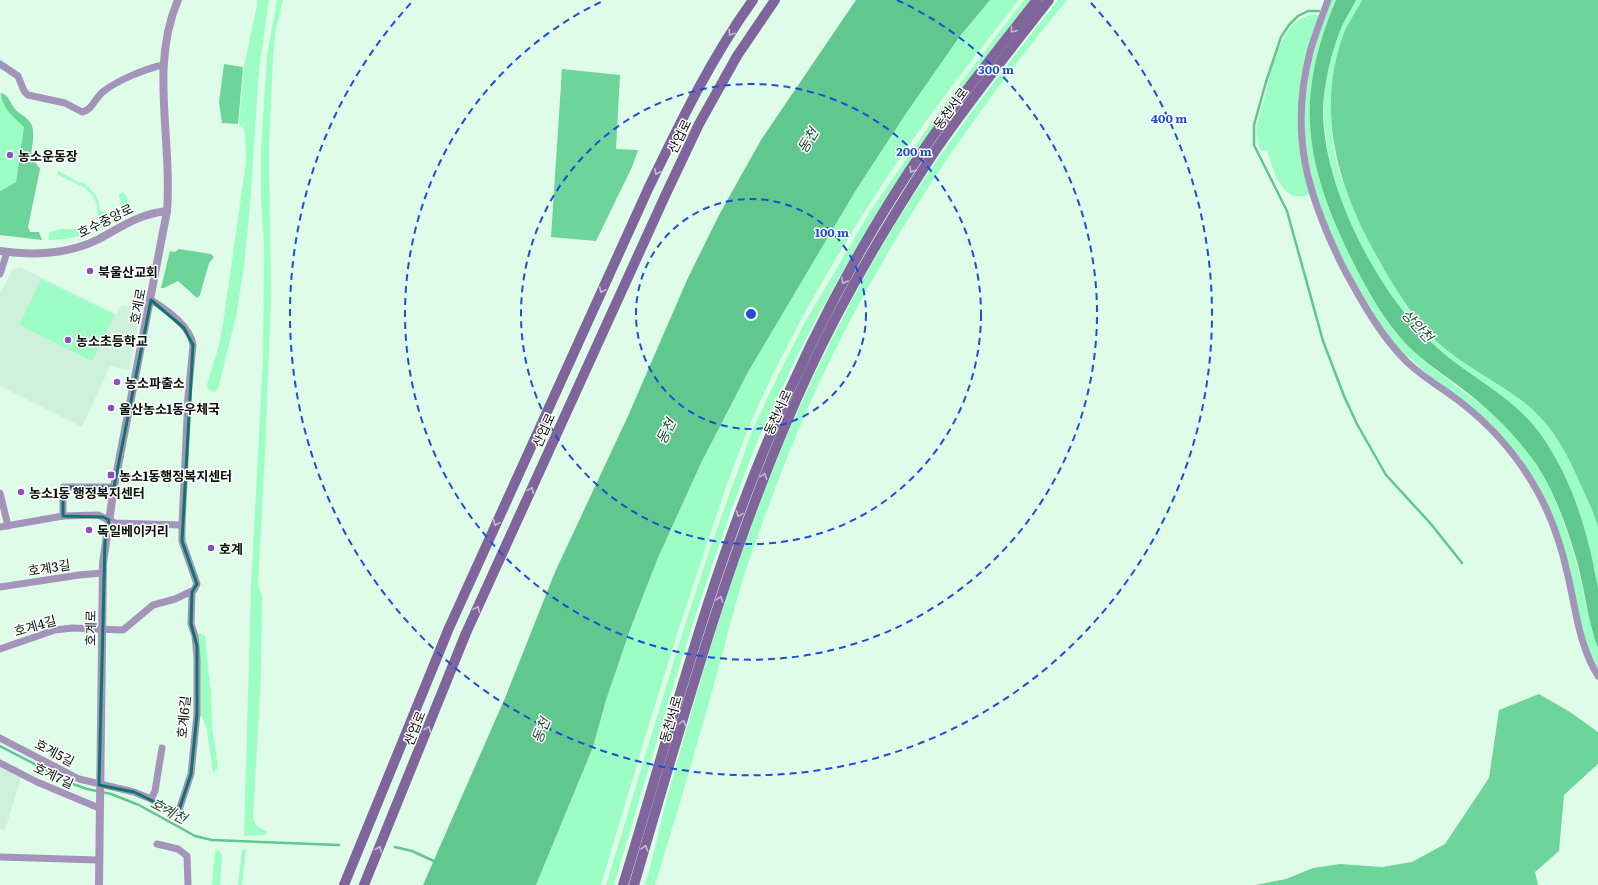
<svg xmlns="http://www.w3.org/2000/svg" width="1598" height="885" font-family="Literata,'Noto Sans KR',serif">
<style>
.built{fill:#cef1db}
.green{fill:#9cfec4}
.forest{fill:#6dd49a}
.water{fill:#60c78e}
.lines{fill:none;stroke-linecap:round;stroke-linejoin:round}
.stream{stroke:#60c78e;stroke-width:2.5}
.minor{stroke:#a594b9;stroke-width:7}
.tertiary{stroke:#a594b9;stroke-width:8}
.secondary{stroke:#80659c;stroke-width:10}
.oneway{stroke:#c6bad2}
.marked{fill:none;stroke:#0f766e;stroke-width:3;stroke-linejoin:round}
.ring{fill:none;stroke:#1d4ed8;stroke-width:2;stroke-dasharray:7 5}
.poi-dot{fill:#8d4ec3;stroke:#fff;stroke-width:1.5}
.labels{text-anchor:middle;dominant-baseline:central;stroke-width:3;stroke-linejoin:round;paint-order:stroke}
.street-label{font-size:13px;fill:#08120c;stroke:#fff}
.poi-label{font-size:13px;font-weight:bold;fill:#08120c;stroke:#fff;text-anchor:start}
.water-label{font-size:14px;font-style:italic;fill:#1d4830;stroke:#fff}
.centre{fill:#1d4ed8;stroke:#fff;stroke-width:2}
.ring-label{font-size:12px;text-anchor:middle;font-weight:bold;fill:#1d4ed8;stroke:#fff;stroke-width:3;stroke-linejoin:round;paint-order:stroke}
</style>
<rect width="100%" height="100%" fill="#dffce9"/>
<g class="built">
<polygon points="20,267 117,314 122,305 142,308 129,370 110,366 82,427 0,386 0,293 13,269"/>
<polygon points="0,768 21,778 5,830 0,829"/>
</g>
<g class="green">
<polygon points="258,0 269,0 259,70 250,206 244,266 236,317 218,389 213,392 208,389 207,384 218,349 223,324 246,162 245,131 239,124 244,67"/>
<polygon points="277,0 283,0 276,29 273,56 269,150 271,297 265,452 258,585 262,596 261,675 253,820 257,826 267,832 265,835 244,836 251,588 263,359 264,244 261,199 261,149 267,55"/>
<path d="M990,0H1019C982,47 945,94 911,142C861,214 815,290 776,368C741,438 717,512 693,586C660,685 631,785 601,885H536L593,747L606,700L631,627L657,560L701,463L748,372L856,190L905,115L960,36Z"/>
<path d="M1024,0H1031C938,116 856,235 791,369C781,392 769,414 759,437C701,583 659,735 614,885H606L679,644L708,554L752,431L780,371L805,322L871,210L943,106Z"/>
<path d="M1058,0H1067C971,116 886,241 822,377C795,434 773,493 752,552C737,594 727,638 715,681C696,749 676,817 655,885H645C654,856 659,827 667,798C693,705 720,610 754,519C798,399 860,272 933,166C972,109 1015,54 1058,0Z"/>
<path d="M1330,0H1336C1294,99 1305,165 1351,259C1367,291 1383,321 1408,346C1441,379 1483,401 1514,435C1558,483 1574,550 1588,612C1591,624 1596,637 1598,649C1598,656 1598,665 1598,672L1584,643L1560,539L1514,451L1397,347L1370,311L1330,235L1315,196L1305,143L1304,108L1309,66Z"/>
<path d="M1356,0H1362C1357,10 1350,20 1346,30C1329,70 1326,133 1340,175C1348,199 1363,222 1374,245C1389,278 1407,315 1435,339C1453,355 1473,369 1493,382C1509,392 1528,402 1541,416C1568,444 1581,486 1596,521L1598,528V588C1587,533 1573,480 1540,434C1512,395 1466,376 1432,344C1374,289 1325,191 1324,111C1323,83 1330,49 1343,24C1347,16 1352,8 1356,0Z"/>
<path d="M1317,15L1320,16L1301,90L1310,194C1282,206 1273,170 1267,150L1262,151L1260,149C1259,144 1257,139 1257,134C1256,123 1261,111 1264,100C1270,74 1282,12 1317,15Z"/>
<polygon points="0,92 5,107 24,127 16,182 0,190"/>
<path d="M58,171L80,183L83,182C93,193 98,193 100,210C107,215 116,213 125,213C124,205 119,202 119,194L123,192L130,202V208L133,210L99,229C97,220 99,208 95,200C88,185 70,182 57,174Z"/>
<polygon points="60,229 80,229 88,234 66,239 48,240 50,232"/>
<polygon points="41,279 115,315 92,361 19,325"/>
<polygon points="200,633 205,636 210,688 211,690 212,725 218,768 213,773 207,730 202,716 199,716 198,636"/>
<polygon points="246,849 242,885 238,885 242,850"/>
<polygon points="219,850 222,855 220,885 212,885 215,851"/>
</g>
<g class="forest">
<path d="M1362,0H1598V528C1595,515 1589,504 1584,492C1569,457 1553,423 1521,400C1492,379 1459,363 1433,338C1411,315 1394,287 1379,260C1338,189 1314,111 1345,30C1350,20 1357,10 1362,0Z"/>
<polygon points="224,64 243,67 238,124 222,123 219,102"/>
<polygon points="562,69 620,75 616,149 638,150 632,167 596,241 551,237"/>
<path d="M1,93C9,95 10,103 15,109C19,114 26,116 30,122C36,130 32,146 31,156L40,169L28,227L30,232H39L42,240L0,235V191L16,182L24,127C14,117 2,109 1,93Z"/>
<polygon points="179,249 211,254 214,257 209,263 200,295 197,298 178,281 164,288 161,288 170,251 175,252"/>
<polygon points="1539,694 1570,712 1598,732 1598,764 1564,795 1559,851 1535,872 1538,885 1255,885 1286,879 1313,868 1340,864 1382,867 1412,862 1445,844 1489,778 1499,710"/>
</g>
<g class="water">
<polygon points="856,0 990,0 960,36 905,115 856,190 748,372 701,463 657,560 631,627 606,700 593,747 536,885 423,885 505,698 555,572 628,416 687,280 719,215 761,140"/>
<path d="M1336,0H1356C1352,9 1346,17 1342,26C1331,52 1324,82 1323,110C1323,187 1377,292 1432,343C1466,376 1513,395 1541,435C1568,473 1583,517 1593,563C1594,571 1597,580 1598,588C1598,608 1598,629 1598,648C1588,621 1585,592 1578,565C1568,530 1555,491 1534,461C1516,436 1494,414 1469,394C1449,378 1426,364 1408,346C1383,320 1367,290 1351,258C1305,164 1294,99 1336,0Z"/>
</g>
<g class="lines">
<g class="stream">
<polyline points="1319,11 1308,11 1298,16 1289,25 1281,37 1266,82 1254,125 1254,145 1287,211 1323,341 1344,396 1357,424 1386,475 1431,524 1462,563"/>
<polyline points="0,746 73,784 87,789 111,794 139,805 195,836 212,840 339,845"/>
<polyline points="395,847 412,851 436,862"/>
</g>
<g class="minor">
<path d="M1328,0C1322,17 1315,34 1310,52C1289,134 1307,195 1344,269C1362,302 1380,335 1407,362C1424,378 1445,390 1463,404C1491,426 1514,452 1532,482C1550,511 1561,544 1568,576C1576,611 1579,645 1598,676"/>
<path d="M0,64L18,76L24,91L28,95L65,103L82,112C93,110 95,97 104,91C118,80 145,69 163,65"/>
<polyline points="0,274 7,252"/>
<polyline points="0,493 8,526"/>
<path d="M63,516L98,515L115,523L182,525L188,397L193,345C191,327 166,309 151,300"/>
<polyline points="0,527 63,516 63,487 114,487"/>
<polyline points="0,587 79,575 102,573"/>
<polyline points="0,649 55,630 72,628 123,630 153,605 175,599 194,590 197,584 182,541 182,525"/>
<polyline points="0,738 79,779 134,792 151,799 175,813 178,813 191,774 197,714 197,658 195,636 191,624 192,592"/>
<polyline points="0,763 37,782 99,808"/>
<polyline points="151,799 155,791 162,748"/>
<polyline points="157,844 178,849 187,856 188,885"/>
<polyline points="0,857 98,860"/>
</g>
<g class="tertiary">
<path d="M0,251C32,256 70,254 99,239C123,226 139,214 167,211"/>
<path d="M99,885L103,563L114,487L167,211C173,141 149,67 178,0"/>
</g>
<g class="secondary">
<path d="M344,885L449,628L649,187C680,123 711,58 753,0"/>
<polyline points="364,885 466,633 665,196 699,124 737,56 775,0"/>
<path d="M623,885C669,735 708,582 769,438C811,336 864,237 926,146C961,95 999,48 1037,0"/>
<path d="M634,885C685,712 732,538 808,374C843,298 887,224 933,154C969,101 1010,50 1049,0"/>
</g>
</g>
<defs><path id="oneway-chevron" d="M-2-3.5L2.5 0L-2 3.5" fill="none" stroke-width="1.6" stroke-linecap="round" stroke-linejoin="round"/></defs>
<g class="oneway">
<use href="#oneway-chevron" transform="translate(1013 30) rotate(129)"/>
<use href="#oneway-chevron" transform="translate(731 33) rotate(123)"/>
<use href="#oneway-chevron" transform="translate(912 170) rotate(122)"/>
<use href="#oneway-chevron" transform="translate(657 172) rotate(116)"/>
<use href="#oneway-chevron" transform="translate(844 281) rotate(120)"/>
<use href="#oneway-chevron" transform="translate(602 290) rotate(114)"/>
<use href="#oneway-chevron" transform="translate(764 476) rotate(-69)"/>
<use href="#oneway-chevron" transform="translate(531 490) rotate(-66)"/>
<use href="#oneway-chevron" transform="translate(739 514) rotate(111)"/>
<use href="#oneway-chevron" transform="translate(496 523) rotate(114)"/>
<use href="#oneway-chevron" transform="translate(720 599) rotate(-72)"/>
<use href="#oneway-chevron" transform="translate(477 609) rotate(-66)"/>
<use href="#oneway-chevron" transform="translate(683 723) rotate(-74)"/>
<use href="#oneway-chevron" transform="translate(428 729) rotate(-68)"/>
<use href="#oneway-chevron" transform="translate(645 848) rotate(-73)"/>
<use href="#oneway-chevron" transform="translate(379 849) rotate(-67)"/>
</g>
<path class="marked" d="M151,300L184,328L193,345L182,541L197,584L192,592L191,624L197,646V714L191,774L178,813L134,792L99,785L105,541L109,520L103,517L63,516V487H114Z"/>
<g class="ring">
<circle cx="751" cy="314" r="115"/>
<circle cx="751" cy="314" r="230"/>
<path d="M897 0A346 346 0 1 1 605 0"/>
<path d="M1091 3A461 461 0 1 1 411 3"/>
</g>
<g class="poi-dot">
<circle cx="10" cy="155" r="4"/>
<circle cx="90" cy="271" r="4"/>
<circle cx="68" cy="340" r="4"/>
<circle cx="117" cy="382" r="4"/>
<circle cx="111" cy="408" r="4"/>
<rect x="107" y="471" width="8" height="8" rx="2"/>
<circle cx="21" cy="492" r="4"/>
<circle cx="89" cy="530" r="4"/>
<circle cx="211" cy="548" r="4"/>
</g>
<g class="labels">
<g class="street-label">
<text transform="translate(950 108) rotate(-54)">동천서로</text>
<text transform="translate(679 136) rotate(-64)">산업로</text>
<text transform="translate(105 220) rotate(-26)">호수중앙로</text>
<text transform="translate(137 306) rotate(-79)">호계로</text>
<text transform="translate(777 412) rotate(-66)">동천서로</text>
<text transform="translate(543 430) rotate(-66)">산업로</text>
<text transform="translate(49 567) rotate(-9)">호계3길</text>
<text transform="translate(35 625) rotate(-16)">호계4길</text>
<text transform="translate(90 628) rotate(-89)">호계로</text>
<text transform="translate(183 717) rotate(-85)">호계6길</text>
<text transform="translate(670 719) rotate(-74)">동천서로</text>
<text transform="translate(414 728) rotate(-68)">산업로</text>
<text transform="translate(55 752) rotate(28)">호계5길</text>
<text transform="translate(54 775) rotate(25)">호계7길</text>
</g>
<g class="poi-label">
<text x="18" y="155">농소운동장</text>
<text x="98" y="271">북울산교회</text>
<text x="76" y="340">농소초등학교</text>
<text x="125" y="382">농소파출소</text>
<text x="119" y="408">울산농소1동우체국</text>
<text x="119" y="475">농소1동행정복지센터</text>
<text x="29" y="492">농소1동 행정복지센터</text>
<text x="97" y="530">독일베이커리</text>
<text x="219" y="548">호계</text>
</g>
<g class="water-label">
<text transform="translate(807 140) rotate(-59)">동천</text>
<text transform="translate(1418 325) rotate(47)">상안천</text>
<text transform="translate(665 431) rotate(-64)">동천</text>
<text transform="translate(540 730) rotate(-68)">동천</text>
<text transform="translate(169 810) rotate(28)">호계천</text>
</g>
</g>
<circle cx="751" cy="314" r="6" class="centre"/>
<g class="ring-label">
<text x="996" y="74">300 m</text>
<text x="1169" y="123">400 m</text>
<text x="914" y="156">200 m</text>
<text x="832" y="237">100 m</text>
</g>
</svg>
